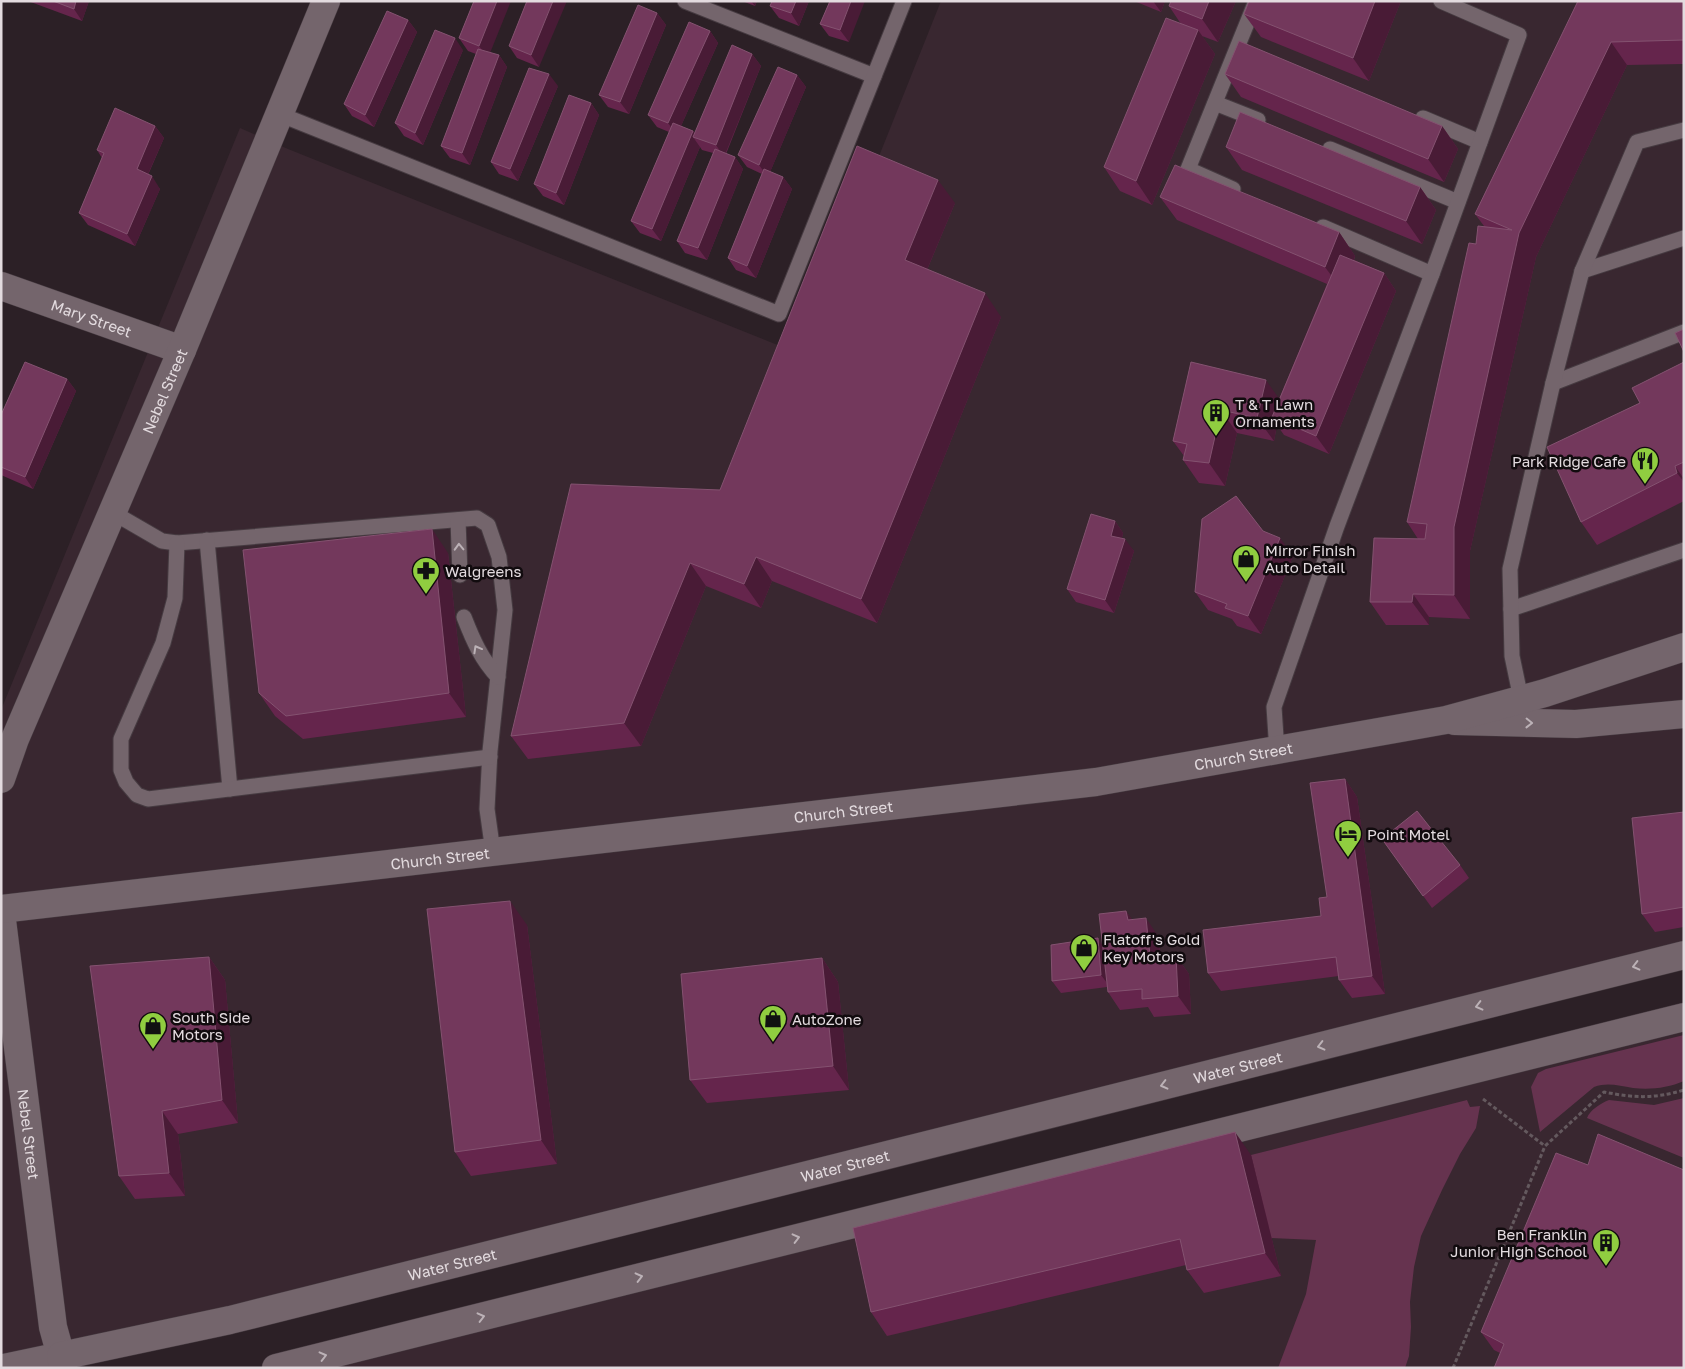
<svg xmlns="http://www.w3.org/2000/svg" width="1685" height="1369" font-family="'Golos Text',sans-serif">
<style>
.built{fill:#392730}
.green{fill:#66334f}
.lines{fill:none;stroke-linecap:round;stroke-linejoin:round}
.service-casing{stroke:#463b41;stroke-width:17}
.minor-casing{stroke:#463b41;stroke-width:29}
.tertiary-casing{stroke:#463b41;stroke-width:29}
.secondary-casing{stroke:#463b41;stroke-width:29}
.path{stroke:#64595e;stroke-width:3;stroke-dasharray:4 2.5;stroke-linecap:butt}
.service{stroke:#74656c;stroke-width:15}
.minor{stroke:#74656c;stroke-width:28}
.tertiary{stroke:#74656c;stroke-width:28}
.secondary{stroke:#74656c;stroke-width:28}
.wall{fill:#65254c}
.shaded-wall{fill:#491b36}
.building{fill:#73385c;stroke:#845270}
.oneway{stroke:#bcb2b7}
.labels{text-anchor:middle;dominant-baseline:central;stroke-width:5;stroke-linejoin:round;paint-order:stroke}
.street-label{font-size:15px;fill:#e3dbdf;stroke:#110b0e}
.poi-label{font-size:15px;fill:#e3dbdf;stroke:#110b0e;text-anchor:start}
</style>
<rect width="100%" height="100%" fill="#2c2026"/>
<g class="built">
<polygon points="941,1 1684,1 1684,955 1,1368 1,710 240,128 288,149 800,354"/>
<polygon points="1684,1017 1684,1368 276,1368"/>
</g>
<g class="green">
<path d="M1684,1035V1081C1668,1088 1650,1090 1633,1088C1619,1086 1608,1082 1594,1087L1540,1132L1531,1087L1538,1073L1546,1069Z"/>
<path d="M1684,1098V1158L1587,1118C1590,1110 1601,1103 1609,1100L1654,1105Z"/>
<polygon points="1467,1100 1470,1107 1480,1106 1476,1128 1460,1154 1442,1190 1421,1236 1414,1267 1410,1302 1411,1327 1409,1356 1405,1368 1278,1368 1306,1294 1316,1240 1271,1238 1251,1155"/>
</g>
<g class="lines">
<defs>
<g id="service">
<polyline points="685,1 874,76"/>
<polyline points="1215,103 1258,120"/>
<polyline points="279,114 779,314 904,1"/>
<polyline points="1423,118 1480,142"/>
<polyline points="1330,149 1458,202"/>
<polyline points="1233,189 1188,169 1256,1"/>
<polyline points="1323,227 1432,274"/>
<polyline points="1582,271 1684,238"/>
<polyline points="1553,383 1684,332"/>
<polyline points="112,512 162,541 177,543 477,518 488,525 499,557 505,610 490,751 487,809 493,852"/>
<polyline points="458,520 460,575"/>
<polyline points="207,540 230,789"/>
<polyline points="177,543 175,598 163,643 121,739 121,770 126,782 137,795 148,799 490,757"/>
<polyline points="1511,609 1684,550"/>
<path d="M464,617C473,640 481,659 498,677"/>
<polyline points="1521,699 1512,656 1510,569 1553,383 1582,271 1637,142 1684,130"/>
<polyline points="1277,752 1274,707 1337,526 1432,274 1519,35 1441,1"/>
</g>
<g id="minor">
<path id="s1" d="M1,286L182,350"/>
<polyline points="1455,721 1576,724 1684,714"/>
<path id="s2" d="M1,779L15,739L182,350L326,1"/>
</g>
<g id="tertiary">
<path id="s3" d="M1,912L53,1327L61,1356L4,1368"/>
</g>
<g id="secondary">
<path id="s4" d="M1,909L1096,782L1446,720L1545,693L1684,647"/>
<path id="s5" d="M63,1368L61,1356L230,1320L1684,955"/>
<polyline points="276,1368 1684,1017"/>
</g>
</defs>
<use href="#service" class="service-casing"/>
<use href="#minor" class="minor-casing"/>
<use href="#tertiary" class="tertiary-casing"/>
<use href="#secondary" class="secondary-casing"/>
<g class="path">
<path d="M1483,1099L1545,1146L1604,1092C1635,1098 1653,1099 1684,1090"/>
<polyline points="1453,1368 1545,1146"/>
</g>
<use href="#service" class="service"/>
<use href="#minor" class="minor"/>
<use href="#tertiary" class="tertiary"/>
<use href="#secondary" class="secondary"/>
</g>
<g class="wall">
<polygon points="28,1 89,1 82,21"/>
<polygon points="474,1 490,53 499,55 507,67 470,165 450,158 441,146 476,54 468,51 459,38"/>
<polygon points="527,1 539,67 517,58 509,46"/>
<polygon points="742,1 757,1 755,6"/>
<polygon points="772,1 809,1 799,26 779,18 770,6"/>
<polygon points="830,1 849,42 829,36 820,24"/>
<polygon points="1134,1 1165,1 1161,12"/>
<polygon points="1171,1 1236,1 1218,42 1202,36 1215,54 1152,205 1120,191 1104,167 1181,24 1169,6"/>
<polygon points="1401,1 1369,81 1261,37 1244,14"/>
<polygon points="1578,1 1684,1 1684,64 1627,65 1536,257 1470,551 1470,619 1429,617 1429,625 1386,625 1370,602 1418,539 1407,522 1476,244 1484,226 1475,214"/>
<polygon points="657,13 666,25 629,114 608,107 599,95"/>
<polygon points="408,20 417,32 374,127 352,116 344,104"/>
<polygon points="710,31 718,43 681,126 693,131 695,133 752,54 761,66 726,154 735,157 743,169 707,260 685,253 677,241 713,153 702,150 700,147 661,241 640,233 631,221 669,132 657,127 648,115"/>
<polygon points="463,50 423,145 404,136 395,123"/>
<polygon points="1225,74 1442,126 1458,149 1444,182 1241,97"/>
<polygon points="797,75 806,87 770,172 783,177 792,189 756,278 736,270 728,258 762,174 747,167 738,155"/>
<polygon points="558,86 518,181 499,174 491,162"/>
<polygon points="591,103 599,115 564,205 543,196 534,184"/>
<polygon points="155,126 164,138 148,175 160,189 135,246 88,225 79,213 102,158 97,150"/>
<polygon points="1226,147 1420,187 1436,210 1422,244 1242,170"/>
<polygon points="1160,197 1339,232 1355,256 1354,260 1384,273 1396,291 1329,454 1284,435 1277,425 1274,441 1237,433 1225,486 1199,483 1183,460 1184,456 1173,441 1191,362 1279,399 1327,284 1177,220"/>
<polygon points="955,203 927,270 1001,317 877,623 772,581 761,608 706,586 641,746 528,759 511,736 720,490"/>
<polygon points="1684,362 1684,501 1597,545 1581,522 1640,403"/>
<polygon points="67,379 76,391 33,489 1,475 1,415"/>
<polygon points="1115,521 1123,533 1122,538 1134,551 1114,613 1076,602 1067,589"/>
<polygon points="1263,531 1293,556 1261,634 1237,626 1232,619 1208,610 1195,592"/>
<polygon points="448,553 466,717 303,739 275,716 259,693"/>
<polygon points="1345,779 1357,797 1385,994 1352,998 1339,980 1339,976 1221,991 1208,973 1321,916 1327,897"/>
<polygon points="1684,812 1684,927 1655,932 1642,914"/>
<polygon points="1382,839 1460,865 1469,878 1432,908"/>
<polygon points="1126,911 1132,920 1158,936 1161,956 1176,956 1189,974 1191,1014 1154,1017 1148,1007 1120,1010 1108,992 1107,987 1061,993 1052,981 1103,945"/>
<polygon points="527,925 557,1164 471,1176 455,1152"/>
<polygon points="209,957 225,980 238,1123 178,1134 185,1196 135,1199 119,1176"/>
<polygon points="822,958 838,982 849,1090 707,1103 690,1080"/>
<polygon points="1251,1155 1281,1276 1204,1293 1187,1270 1186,1265 887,1336 871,1312"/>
<polygon points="1588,1165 1684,1170 1500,1353 1494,1350 1481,1332"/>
</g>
<g class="shaded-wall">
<polygon points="76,1 89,1 82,21 74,9"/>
<polygon points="497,1 511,1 488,58 479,46"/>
<polygon points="553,1 567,1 539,67 531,55"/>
<polygon points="751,1 757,1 755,6"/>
<polygon points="796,1 809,1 799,26 791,13"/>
<polygon points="851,1 865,1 849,42 840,30"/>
<polygon points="1153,1 1165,1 1161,12"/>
<polygon points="1209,1 1236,1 1218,42 1202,19"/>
<polygon points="1375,1 1401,1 1369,81 1353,58"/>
<polygon points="657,13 666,25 629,114 620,102"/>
<polygon points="408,20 417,32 374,127 365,115"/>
<polygon points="1198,30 1215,54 1152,205 1136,181"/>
<polygon points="710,31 718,43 677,135 668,123"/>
<polygon points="455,38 463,50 423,145 415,133"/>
<polygon points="1611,42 1627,65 1536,257 1470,551 1470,619 1454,595 1454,527 1519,233"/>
<polygon points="752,54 761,66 724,157 716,145"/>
<polygon points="499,55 507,67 470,165 462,153"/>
<polygon points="549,74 558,86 518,181 510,169"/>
<polygon points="797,75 806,87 768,177 759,165"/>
<polygon points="591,103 599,115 564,205 556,193"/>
<polygon points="155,126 164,138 145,181 137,169"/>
<polygon points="1442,126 1458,149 1444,182 1428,159"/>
<polygon points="693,131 699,139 693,137 700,147 661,241 652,229"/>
<polygon points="735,157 743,169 707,260 698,248"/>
<polygon points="152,176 160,189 135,246 127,234"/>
<polygon points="783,177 792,189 756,278 747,266"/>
<polygon points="938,180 955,203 921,284 905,260"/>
<polygon points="1420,187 1436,210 1422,244 1406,221"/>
<polygon points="1339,232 1355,256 1342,290 1325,267"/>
<polygon points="1384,273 1396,291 1329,454 1316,436"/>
<polygon points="985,293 1001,317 877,623 861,599"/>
<polygon points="67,379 76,391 33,489 25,477"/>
<polygon points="1266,380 1282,403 1272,417 1277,425 1274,441 1257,418"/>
<polygon points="1221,410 1237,433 1225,486 1209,463"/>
<polygon points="1675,466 1684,479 1684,482 1677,473"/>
<polygon points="1115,521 1123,533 1120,548 1111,536"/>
<polygon points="432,529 448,553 466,717 449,693"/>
<polygon points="1280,538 1293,556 1261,634 1248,616"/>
<polygon points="1125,539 1134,551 1114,613 1105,600"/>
<polygon points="756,557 772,581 761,608 744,584"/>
<polygon points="690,563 706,586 641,746 624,723"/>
<polygon points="1413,594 1429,617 1429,625 1412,602"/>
<polygon points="1345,779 1357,797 1385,994 1372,976"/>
<polygon points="510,901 527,925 557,1164 541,1140"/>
<polygon points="1126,911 1139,929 1128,920"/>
<polygon points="1146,918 1158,936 1163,974 1150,956"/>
<polygon points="1098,938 1106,951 1110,987 1101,975"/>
<polygon points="1176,956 1189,974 1191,1014 1178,996"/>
<polygon points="209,957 225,980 238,1123 222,1100"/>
<polygon points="822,958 838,982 849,1090 833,1066"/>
<polygon points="162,1111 178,1134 185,1196 169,1173"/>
<polygon points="1235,1132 1251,1155 1281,1276 1265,1253"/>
</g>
<g class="building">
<polygon points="53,1 76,1 74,9"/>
<polygon points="474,1 497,1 479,46 459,38"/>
<polygon points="527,1 553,1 531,55 509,46"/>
<polygon points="772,1 796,1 791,13 770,6"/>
<polygon points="830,1 851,1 840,30 820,24"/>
<polygon points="1171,1 1209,1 1202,19 1169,6"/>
<polygon points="1249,1 1375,1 1353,58 1244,14"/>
<polygon points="1578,1 1684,1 1684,40 1611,42 1519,233 1454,527 1454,595 1413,594 1412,602 1370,602 1374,538 1425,539 1427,524 1407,522 1469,243 1476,244 1478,226 1512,230 1475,214"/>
<polygon points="638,5 657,13 620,102 599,95"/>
<polygon points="387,11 408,20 365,115 344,104"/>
<polygon points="1166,18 1198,30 1136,181 1104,167"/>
<polygon points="689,22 710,31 668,123 648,115"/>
<polygon points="435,30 455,38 415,133 395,123"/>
<polygon points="1239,41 1442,126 1428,159 1225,74"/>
<polygon points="732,45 752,54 716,145 693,137"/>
<polygon points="478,49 499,55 462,153 441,146"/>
<polygon points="778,67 797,75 759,165 738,155"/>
<polygon points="529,68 549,74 510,169 491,162"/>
<polygon points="569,95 591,103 556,193 534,184"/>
<polygon points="115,108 155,126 137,169 152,176 127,234 79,213 104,153 97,150"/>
<polygon points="1240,112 1420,187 1406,221 1226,147"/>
<polygon points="673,123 693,131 652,229 631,221"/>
<polygon points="857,146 938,180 905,260 985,293 861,599 756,557 744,584 690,563 624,723 511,736 571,484 720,490"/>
<polygon points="715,149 735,157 698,248 677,241"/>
<polygon points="1175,165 1339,232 1325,267 1160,197"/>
<polygon points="764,169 783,177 747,266 728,258"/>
<polygon points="1340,255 1384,273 1316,436 1272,417"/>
<polygon points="1684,329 1684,352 1675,333"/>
<polygon points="25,362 67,379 25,477 1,467 1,415"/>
<polygon points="1191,362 1266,380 1257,418 1221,410 1209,463 1183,460 1187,444 1173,441"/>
<polygon points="1684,362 1684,462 1675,466 1677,473 1581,522 1547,447 1640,403 1632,388"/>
<polygon points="1236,496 1263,531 1280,538 1248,616 1225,608 1227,604 1195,592 1202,519"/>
<polygon points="1091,514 1115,521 1111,536 1125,539 1105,600 1067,589"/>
<polygon points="432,529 449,693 286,716 259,693 243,550"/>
<polygon points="1345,779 1372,976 1339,980 1336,957 1208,973 1203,930 1321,916 1319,898 1327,897 1310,783"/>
<polygon points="1417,811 1460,865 1423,896 1382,839"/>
<polygon points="1684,812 1684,907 1642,914 1632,818"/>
<polygon points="510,901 541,1140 455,1152 427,909"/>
<polygon points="1126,911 1128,920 1146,918 1150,956 1176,956 1178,996 1142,999 1142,989 1108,992 1099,914"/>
<polygon points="1098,938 1101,975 1052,981 1051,945"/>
<polygon points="209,957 222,1100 162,1111 169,1173 119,1176 90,966"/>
<polygon points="822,958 833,1066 690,1080 681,974"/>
<polygon points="1235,1132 1265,1253 1187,1270 1180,1239 871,1312 853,1228"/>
<polygon points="1598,1134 1684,1170 1684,1368 1494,1368 1504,1344 1481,1332 1556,1153 1588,1165"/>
</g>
<defs><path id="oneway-chevron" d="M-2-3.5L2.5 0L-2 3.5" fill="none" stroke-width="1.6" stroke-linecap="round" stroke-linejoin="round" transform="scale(1.25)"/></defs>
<g class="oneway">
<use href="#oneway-chevron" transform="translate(459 547) rotate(-92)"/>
<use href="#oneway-chevron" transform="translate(477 649) rotate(-119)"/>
<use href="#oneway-chevron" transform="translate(1529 723) rotate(1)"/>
<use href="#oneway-chevron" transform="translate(1636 966) rotate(166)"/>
<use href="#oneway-chevron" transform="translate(1479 1006) rotate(166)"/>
<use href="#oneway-chevron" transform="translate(1321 1046) rotate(166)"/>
<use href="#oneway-chevron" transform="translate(1164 1085) rotate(166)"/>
<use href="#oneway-chevron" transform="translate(796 1238) rotate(-14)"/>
<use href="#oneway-chevron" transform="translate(639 1277) rotate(-14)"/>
<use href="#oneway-chevron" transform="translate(481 1317) rotate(-14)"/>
<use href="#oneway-chevron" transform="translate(323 1356) rotate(-14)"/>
</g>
<defs>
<symbol id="building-pin" viewBox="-11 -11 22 30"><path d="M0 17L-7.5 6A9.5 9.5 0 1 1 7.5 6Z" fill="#90cd40" stroke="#110b0e"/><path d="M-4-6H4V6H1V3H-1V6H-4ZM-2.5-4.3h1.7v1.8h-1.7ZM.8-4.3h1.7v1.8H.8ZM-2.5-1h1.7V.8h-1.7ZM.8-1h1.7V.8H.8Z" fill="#111"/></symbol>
<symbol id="restaurant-pin" viewBox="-11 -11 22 30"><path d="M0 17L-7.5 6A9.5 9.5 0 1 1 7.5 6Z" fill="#90cd40" stroke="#110b0e"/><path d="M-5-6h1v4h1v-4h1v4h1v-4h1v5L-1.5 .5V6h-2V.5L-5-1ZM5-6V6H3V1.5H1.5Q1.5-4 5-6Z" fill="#111"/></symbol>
<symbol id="shop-pin" viewBox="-11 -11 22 30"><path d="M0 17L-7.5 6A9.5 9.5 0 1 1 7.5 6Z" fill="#90cd40" stroke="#110b0e"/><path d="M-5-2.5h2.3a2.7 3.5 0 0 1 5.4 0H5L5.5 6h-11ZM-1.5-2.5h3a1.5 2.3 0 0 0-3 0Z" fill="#111"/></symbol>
<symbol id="pharmacy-pin" viewBox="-11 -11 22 30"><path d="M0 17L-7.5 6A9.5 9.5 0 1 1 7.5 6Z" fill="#90cd40" stroke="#110b0e"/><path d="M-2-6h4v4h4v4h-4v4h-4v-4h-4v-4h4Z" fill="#111"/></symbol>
<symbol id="hotel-pin" viewBox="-11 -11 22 30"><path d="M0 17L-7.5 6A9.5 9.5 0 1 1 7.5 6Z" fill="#90cd40" stroke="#110b0e"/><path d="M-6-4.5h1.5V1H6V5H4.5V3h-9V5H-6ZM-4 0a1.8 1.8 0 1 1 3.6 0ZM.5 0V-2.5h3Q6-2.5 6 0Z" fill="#111"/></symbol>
</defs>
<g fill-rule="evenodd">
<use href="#building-pin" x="1200" y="397" width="32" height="43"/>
<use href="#restaurant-pin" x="1629" y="445" width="32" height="43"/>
<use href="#shop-pin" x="1230" y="543" width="32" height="43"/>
<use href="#pharmacy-pin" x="410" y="555" width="32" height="43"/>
<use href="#hotel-pin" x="1332" y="818" width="32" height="43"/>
<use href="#shop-pin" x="1068" y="932" width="32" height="43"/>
<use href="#shop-pin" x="757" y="1003" width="32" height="43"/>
<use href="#shop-pin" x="137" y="1010" width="32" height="43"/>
<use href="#building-pin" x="1590" y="1227" width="32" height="43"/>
</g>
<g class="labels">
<g class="street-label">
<text stroke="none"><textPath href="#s1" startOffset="96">Mary Street</textPath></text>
<text stroke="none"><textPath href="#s2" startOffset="421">Nebel Street</textPath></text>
<text stroke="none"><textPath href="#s4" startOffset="1252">Church Street</textPath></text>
<text stroke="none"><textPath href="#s4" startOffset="848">Church Street</textPath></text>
<text stroke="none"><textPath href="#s4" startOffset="442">Church Street</textPath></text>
<text stroke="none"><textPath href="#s5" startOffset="1224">Water Street</textPath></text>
<text stroke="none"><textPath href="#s3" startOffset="224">Nebel Street</textPath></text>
<text stroke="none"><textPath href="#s5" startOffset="819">Water Street</textPath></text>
<text stroke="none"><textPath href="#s5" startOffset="414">Water Street</textPath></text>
</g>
<g class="poi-label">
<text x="1235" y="404">T &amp; T Lawn<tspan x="1235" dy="17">Ornaments</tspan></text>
<text x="1626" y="461" text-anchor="end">Park Ridge Cafe</text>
<text x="1265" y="550">Mirror Finish<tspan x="1265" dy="17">Auto Detail</tspan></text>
<text x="445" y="571">Walgreens</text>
<text x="1367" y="834">Point Motel</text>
<text x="1103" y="939">Flatoff's Gold<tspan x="1103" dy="17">Key Motors</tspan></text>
<text x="172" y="1017">South Side<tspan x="172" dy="17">Motors</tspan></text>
<text x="792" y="1019">AutoZone</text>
<text x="1587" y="1234" text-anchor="end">Ben Franklin<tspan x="1587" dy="17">Junior High School</tspan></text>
</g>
</g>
<rect width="1685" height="1369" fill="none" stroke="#e3dbdf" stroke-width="5"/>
</svg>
